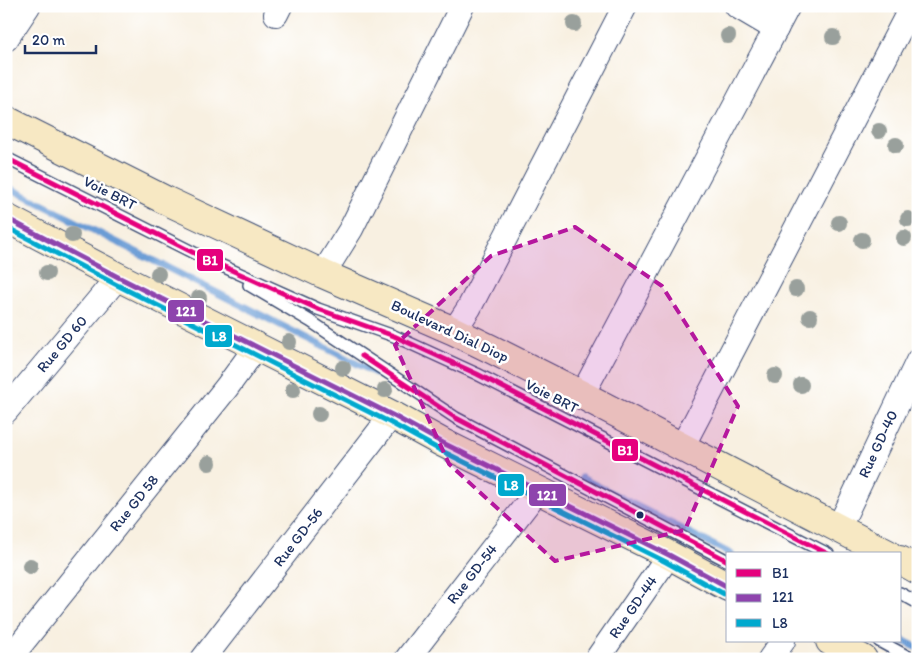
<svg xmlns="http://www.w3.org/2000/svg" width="924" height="665" font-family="Itim,sans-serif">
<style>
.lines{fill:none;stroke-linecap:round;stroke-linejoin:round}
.stream{stroke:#6a9cd5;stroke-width:7}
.lane-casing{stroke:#3c4c72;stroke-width:14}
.street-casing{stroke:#3c4c72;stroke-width:26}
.secondary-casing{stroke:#3c4c72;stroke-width:30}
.lane{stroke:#fff;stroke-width:11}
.street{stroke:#fff;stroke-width:24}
.secondary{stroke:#f7e8c3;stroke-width:28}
.bus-1-casing{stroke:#fff;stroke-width:9}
.bus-2-casing{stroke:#fff;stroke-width:9}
.bus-3-casing{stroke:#fff;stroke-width:9}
.bus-1{stroke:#e5007d;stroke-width:5}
.bus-2{stroke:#8e44ad;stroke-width:5}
.bus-3{stroke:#00a9ce;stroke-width:5}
.tree{fill:#99a09c}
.marked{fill:#b5179e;fill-opacity:0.2;stroke:#b5179e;stroke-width:4;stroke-dasharray:10 6;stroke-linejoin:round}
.bus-dot{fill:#1b2f5e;stroke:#fff;stroke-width:2}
.labels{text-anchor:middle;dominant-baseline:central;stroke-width:5;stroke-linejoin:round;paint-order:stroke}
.street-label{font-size:15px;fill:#1b2f5e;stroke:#fff}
.line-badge{stroke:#fff;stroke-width:2}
.badge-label{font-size:14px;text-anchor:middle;font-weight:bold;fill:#fff}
</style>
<rect width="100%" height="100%" fill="#fff"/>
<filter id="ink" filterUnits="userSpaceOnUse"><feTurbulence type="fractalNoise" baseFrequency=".02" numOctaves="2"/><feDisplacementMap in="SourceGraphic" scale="10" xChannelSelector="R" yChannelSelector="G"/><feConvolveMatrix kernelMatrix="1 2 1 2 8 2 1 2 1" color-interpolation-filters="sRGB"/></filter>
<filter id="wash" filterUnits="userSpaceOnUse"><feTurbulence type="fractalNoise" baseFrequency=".0096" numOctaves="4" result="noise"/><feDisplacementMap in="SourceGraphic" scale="20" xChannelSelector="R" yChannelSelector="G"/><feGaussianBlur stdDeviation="1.12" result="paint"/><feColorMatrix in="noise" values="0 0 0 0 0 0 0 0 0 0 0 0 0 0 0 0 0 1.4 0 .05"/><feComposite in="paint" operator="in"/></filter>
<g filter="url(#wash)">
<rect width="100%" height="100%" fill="#f8f0e1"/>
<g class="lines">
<g class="stream">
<polyline points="6,186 397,384"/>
<polyline points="582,478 731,554"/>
<polyline points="900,639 918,648"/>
</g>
</g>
</g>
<g filter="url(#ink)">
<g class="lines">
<defs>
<g id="lane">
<polyline points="6,158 200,256 318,309 394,336 477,374 828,554"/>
<polyline points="249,285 310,321 456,418 728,561"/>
<polyline points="900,593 918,603"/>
<polyline points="879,641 912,659"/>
</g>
<g id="street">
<polyline points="737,6 776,29"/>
<polyline points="276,14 280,6"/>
<polyline points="6,39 28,6"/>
<polyline points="323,274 351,229 462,6"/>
<polyline points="454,331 469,308 625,6"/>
<polyline points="582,395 788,6"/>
<polyline points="6,411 118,277"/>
<polyline points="682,447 912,6"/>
<polyline points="839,527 918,361"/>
<polyline points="9,659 227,387 257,346"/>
<polyline points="203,659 392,415"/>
<polyline points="407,659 538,490"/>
<polyline points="597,659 669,555"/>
<polyline points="770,659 783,641"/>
</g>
<g id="secondary">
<polyline points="6,120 165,200 323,274 454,331 491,349 582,395 888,554"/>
<polyline points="6,218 118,277 392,415 443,443 669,555 728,587"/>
<polyline points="900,560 918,570"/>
<polyline points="830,641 863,659"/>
</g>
</defs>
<use href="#lane" class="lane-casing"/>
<use href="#street" class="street-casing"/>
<use href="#secondary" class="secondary-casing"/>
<use href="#lane" class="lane"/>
<use href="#street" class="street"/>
<use href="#secondary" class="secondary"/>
<defs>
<g id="bus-1">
<polyline points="6,158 200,256 318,309 394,336 477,374 828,554"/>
<polyline points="362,356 456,418 728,561"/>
</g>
<polyline id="bus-2" points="6,218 118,277 392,415 443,443 669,555 728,587"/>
<polyline id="bus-3" points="6,227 115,284 389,422 440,450 666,562 724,594"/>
</defs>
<use href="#bus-1" class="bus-1-casing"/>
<use href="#bus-2" class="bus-2-casing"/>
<use href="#bus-3" class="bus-3-casing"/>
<use href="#bus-1" class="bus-1"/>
<use href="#bus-2" class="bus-2"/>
<use href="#bus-3" class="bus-3"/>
</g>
<g class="tree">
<circle cx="574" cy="24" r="8"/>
<circle cx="728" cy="36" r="8"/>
<circle cx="833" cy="37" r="8"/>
<circle cx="879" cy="131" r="8"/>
<circle cx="896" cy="145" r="8"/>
<circle cx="908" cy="219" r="8"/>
<circle cx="839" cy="223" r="8"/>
<circle cx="72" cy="235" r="8"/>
<circle cx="904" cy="238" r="8"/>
<circle cx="862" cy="240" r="8"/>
<circle cx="47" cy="273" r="8"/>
<circle cx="158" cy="274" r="8"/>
<circle cx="796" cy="289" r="8"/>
<circle cx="199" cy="298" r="8"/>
<circle cx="810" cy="317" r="8"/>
<circle cx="289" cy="342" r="8"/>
<circle cx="343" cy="368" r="8"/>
<circle cx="775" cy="376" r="8"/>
<circle cx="801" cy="385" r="8"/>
<circle cx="293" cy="390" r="8"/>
<circle cx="385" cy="390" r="8"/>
<circle cx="319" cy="414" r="8"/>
<circle cx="209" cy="463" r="8"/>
<circle cx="30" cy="566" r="8"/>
</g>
</g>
<path class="marked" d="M575,227L662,286L738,406L685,530L555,561L449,464L395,345L491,256Z"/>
<circle class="bus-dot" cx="640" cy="515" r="4.5"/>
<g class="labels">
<g class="street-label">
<text transform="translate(110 193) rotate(27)">Voie BRT</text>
<text transform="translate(450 331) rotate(25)">Boulevard Dial Diop</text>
<text transform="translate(62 344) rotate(-50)">Rue GD 60</text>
<text transform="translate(552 396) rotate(27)">Voie BRT</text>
<text transform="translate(878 444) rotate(-65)">Rue GD-40</text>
<text transform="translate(134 503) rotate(-51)">Rue GD 58</text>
<text transform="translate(298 537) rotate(-52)">Rue GD-56</text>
<text transform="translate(472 574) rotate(-52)">Rue GD-54</text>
<text transform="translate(633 607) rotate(-55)">Rue GD-44</text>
</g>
</g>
<g class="line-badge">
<rect x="196" y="248" width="28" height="24" rx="5" fill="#e5007d"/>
<rect x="167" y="299" width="38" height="24" rx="5" fill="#8e44ad"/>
<rect x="204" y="324" width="29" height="24" rx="5" fill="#00a9ce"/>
<rect x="611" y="438" width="28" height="24" rx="5" fill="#e5007d"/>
<rect x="497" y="473" width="28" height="24" rx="5" fill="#00a9ce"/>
<rect x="528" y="483" width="39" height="24" rx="5" fill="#8e44ad"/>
</g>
<g class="badge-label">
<text x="210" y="265">B1</text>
<text x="186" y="316">121</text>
<text x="219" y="341">L8</text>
<text x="625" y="455">B1</text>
<text x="511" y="490">L8</text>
<text x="547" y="500">121</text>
</g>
<rect width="924" height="665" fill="none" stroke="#fff" stroke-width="25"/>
<rect x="726" y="552" width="175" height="90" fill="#ffffff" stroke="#a4acbf"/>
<rect x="736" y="569" width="25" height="8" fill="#e5007d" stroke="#a4acbf"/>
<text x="772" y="578" font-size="15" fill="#1b2f5e">B1</text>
<rect x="736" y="594" width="25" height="8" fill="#8e44ad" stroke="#a4acbf"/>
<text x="772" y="602" font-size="15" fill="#1b2f5e">121</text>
<rect x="736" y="619" width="25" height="8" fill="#00a9ce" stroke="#a4acbf"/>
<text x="772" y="628" font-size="15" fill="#1b2f5e">L8</text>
<path d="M25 45v8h71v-8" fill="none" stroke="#1b2f5e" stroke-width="2.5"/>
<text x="32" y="45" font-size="15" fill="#1b2f5e" stroke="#ffffff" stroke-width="4" paint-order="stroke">20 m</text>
</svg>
